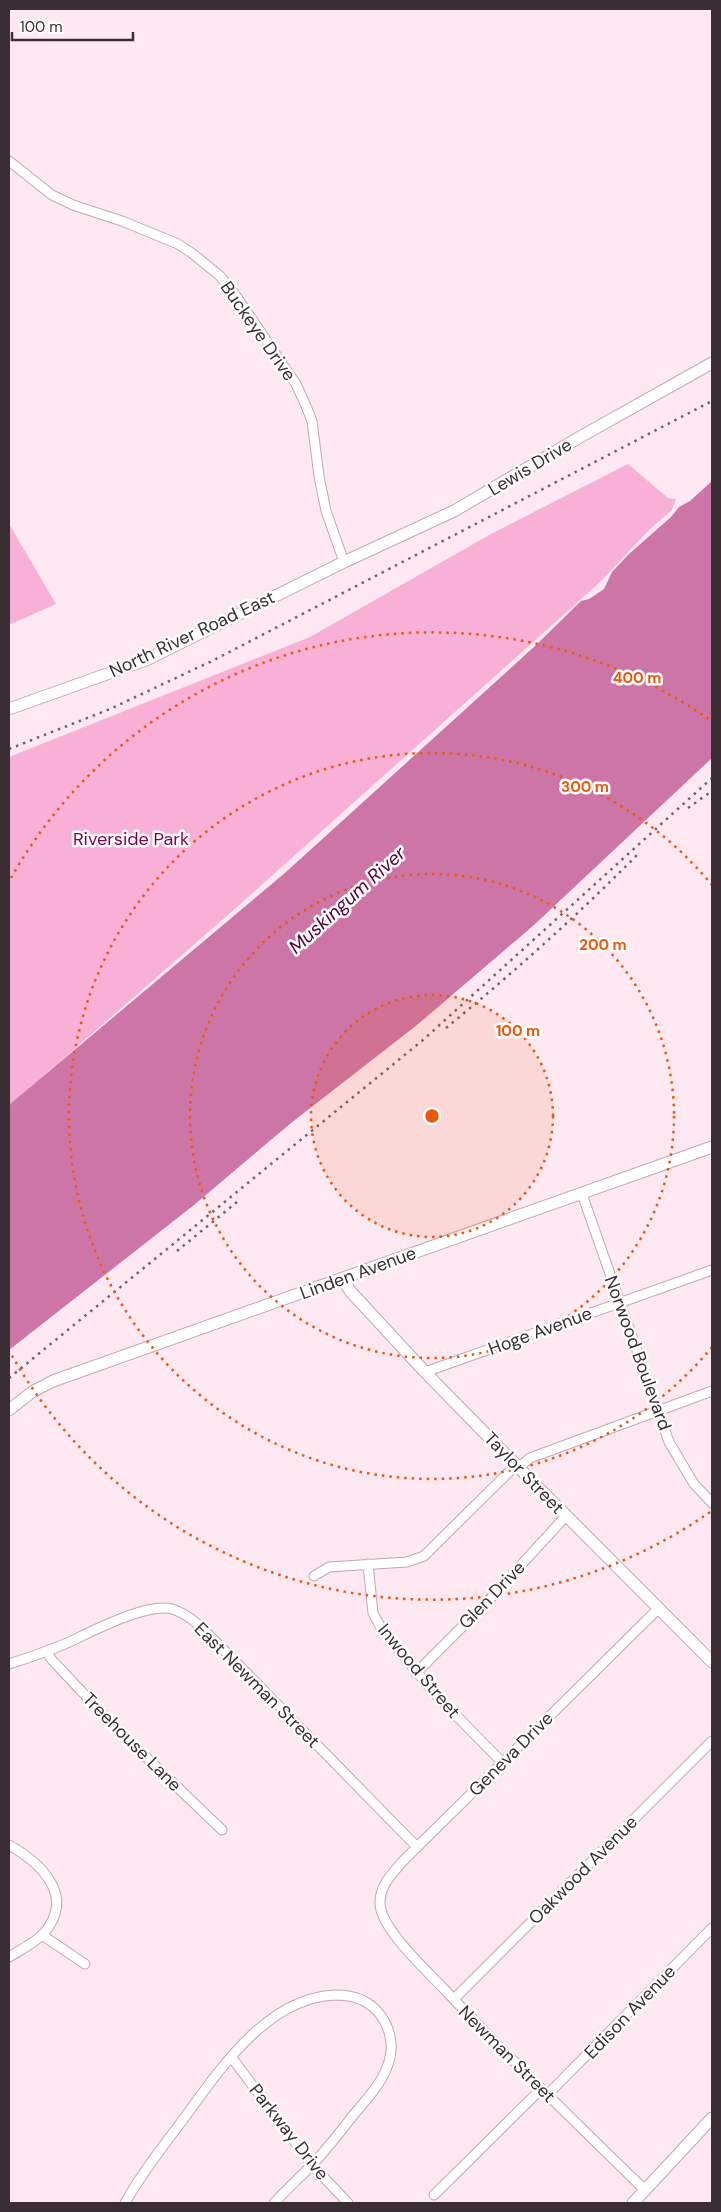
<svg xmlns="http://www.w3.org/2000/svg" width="721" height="2212" font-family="'DM Sans',sans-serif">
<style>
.green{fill:#f8b0d7}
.water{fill:#ce75a8}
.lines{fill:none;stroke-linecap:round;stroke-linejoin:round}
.street-casing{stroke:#c5a5b5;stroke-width:11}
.secondary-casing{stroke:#c5a5b5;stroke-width:13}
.street{stroke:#fff;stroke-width:9}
.secondary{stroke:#fff;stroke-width:11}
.rail{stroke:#72636b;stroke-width:2.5;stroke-dasharray:2.5 5;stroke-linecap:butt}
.ring{fill:none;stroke:#e8590c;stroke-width:2.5;stroke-dasharray:2.5 5}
.labels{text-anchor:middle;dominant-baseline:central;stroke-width:5;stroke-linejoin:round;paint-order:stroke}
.street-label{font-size:18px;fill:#3a2e34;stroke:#fdfdfd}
.park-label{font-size:18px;fill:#760253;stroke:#fdfdfd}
.water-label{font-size:19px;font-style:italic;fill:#54003a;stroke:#fdfdfd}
.centre{fill:#e8590c;stroke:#fdfdfd;stroke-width:2.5}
.ring-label{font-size:15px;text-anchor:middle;font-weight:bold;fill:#e8590c;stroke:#fdfdfd;stroke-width:5;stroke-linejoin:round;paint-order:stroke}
</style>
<rect width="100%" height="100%" fill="#fee9f3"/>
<g class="green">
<polygon points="628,464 668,498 676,499 672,510 650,529 599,583 237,907 9,1106 9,757 310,637 491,534"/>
<polygon points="9,524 56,604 9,625"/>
</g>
<polygon class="water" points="712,481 712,758 534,925 417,1025 291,1123 194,1205 9,1350 9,1105 286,872 535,646 581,601 589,599 604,589 612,572 629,554 671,517 679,507 690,501"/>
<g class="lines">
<defs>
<g id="street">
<polyline points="9,161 52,195 73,205 122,221 178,244 193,254 219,275 234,293 296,384 306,406 312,421 319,476 326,511 344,562"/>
<polyline points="582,1194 669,1442 694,1484 712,1503"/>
<polyline points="425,1372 712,1270"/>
<polyline points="518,1468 530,1458 712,1391"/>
<polyline points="368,1564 373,1613 382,1630 436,1695 503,1763"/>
<polyline points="314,1576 329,1567 407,1562 424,1556 516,1465"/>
<polyline points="46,1651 52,1660 119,1731 222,1830"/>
<path d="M9,1664C28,1658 48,1651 67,1643C91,1632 147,1602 172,1609C192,1615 207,1633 221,1647L417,1847"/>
<polyline points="416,1673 488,1601 566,1516"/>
<path d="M9,1845C41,1863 76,1896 44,1933C35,1943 20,1950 9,1957"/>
<polyline points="42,1935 85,1964"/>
<polyline points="454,1999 712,1741"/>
<polyline points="232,2058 312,2165 348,2203"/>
<polyline points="547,2095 712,1928"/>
<path d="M645,2190C577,2124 509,2058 444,1989C426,1970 388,1935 381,1910C376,1889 391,1875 403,1861L658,1609"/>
<polyline points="434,2195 541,2089"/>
<path d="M125,2203C140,2176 160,2150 179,2125C217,2074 265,1997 336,1995C351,1995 366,1999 377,2011C391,2026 395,2048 387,2067C381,2084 367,2099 355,2113C341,2131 327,2149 311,2166C299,2178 286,2190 274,2203"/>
</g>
<g id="secondary">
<polyline points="9,709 146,660 344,562 454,511 580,437 712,363"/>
<polyline points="342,1279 351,1292 425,1372 516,1465 712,1662"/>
<polyline points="9,1410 32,1392 53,1381 712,1147"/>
<polyline points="633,2203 712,2118"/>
</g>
</defs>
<use href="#street" class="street-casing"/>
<use href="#secondary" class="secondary-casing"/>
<use href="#street" class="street"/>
<use href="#secondary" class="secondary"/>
<g class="rail">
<polyline points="9,749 110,709 214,660 712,401"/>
<polyline points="688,808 712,791"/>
<path d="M446,1028C513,973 578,915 639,853"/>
<polyline points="177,1251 237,1202"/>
<polyline points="9,1378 423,1040 712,778"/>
</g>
</g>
<circle cx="432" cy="1116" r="121" fill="#e8590c" fill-opacity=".12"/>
<g class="ring">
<circle cx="432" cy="1116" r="121"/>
<circle cx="432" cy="1116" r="242"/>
<path d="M712 1347A363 363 0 1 1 712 885"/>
<path d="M710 1512A484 484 0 0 1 11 1354M11 878A484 484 0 0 1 710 720"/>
</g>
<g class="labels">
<g class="street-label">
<text transform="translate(258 331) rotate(55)">Buckeye Drive</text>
<text transform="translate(530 467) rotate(-31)">Lewis Drive</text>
<text transform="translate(192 634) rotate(-25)">North River Road East</text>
<text transform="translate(358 1273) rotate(-20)">Linden Avenue</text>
<text transform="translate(540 1331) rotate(-20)">Hoge Avenue</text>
<text transform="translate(638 1353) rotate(70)">Norwood Boulevard</text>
<text transform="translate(524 1473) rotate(46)">Taylor Street</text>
<text transform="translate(492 1595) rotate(-46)">Glen Drive</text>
<text transform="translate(419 1671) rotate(50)">Inwood Street</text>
<text transform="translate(257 1685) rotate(45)">East Newman Street</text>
<text transform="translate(132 1742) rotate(45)">Treehouse Lane</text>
<text transform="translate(511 1754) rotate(-45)">Geneva Drive</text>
<text transform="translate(583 1870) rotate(-45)">Oakwood Avenue</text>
<text transform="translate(630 2012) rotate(-46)">Edison Avenue</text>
<text transform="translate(507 2054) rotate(45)">Newman Street</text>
<text transform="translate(289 2132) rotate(52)">Parkway Drive</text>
</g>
<g class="park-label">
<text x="131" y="839">Riverside Park</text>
</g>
<g class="water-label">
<text transform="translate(347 900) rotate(-42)">Muskingum River</text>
</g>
</g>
<circle cx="432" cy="1116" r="8" class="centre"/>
<g class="ring-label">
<text x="637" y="683">400 m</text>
<text x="585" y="792">300 m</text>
<text x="603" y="950">200 m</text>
<text x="518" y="1036">100 m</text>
</g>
<rect width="721" height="2212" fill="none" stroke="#3a2e34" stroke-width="20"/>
<path d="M12 32v8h121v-8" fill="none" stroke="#3a2e34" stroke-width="2.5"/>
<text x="20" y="32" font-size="15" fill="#3a2e34" stroke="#fdfdfd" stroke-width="4" paint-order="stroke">100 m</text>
</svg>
